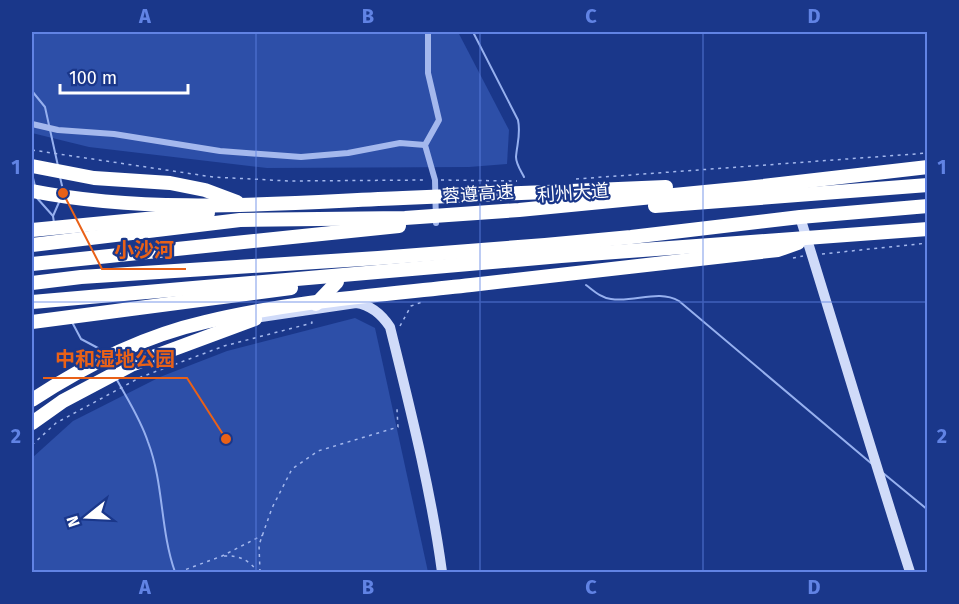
<svg xmlns="http://www.w3.org/2000/svg" width="959" height="604" font-family="'Fira Sans','Noto Sans SC',sans-serif">
<style>
.green{fill:#2d4fa8}
.lines{fill:none;stroke-linecap:round;stroke-linejoin:round}
.stream{stroke:#96b0ef;stroke-width:2}
.path{stroke:#a4b8ed;stroke-width:1.5;stroke-dasharray:3 4.5;stroke-linecap:butt}
.street{stroke:#a4b8ed;stroke-width:6}
.secondary{stroke:#d0dbf9;stroke-width:10}
.highway{stroke:#fff;stroke-width:14}
.grid{fill:none;stroke:#6183e4;stroke-width:1.5;stroke-opacity:0.55}
.labels{text-anchor:middle;dominant-baseline:central;stroke-width:4.5;stroke-linejoin:round;paint-order:stroke}
.street-label{font-size:18px;fill:#fff;stroke:#1a378a}
.leader{fill:none;stroke:#e96118;stroke-width:2}
.callout-dot{fill:#e96118;stroke:#1a378a;stroke-width:2}
.callout-label{font-size:20px;text-anchor:middle;font-weight:bold;fill:#e96118;stroke:#1a378a;stroke-width:4.5;stroke-linejoin:round;paint-order:stroke}
.neatline{fill:none;stroke:#6183e4;stroke-width:2}
.grid-label{font-size:20px;text-anchor:middle;font-weight:bold;fill:#6183e4}
</style>
<rect width="100%" height="100%" fill="#1a378a"/>
<g class="green">
<polygon points="32,32 458,32 509,130 507,164 469,167 267,168 89,147 32,133"/>
<polygon points="355,318 375,328 428,572 32,572 32,458 73,421 160,377 227,351"/>
</g>
<g class="lines">
<g class="stream">
<path d="M473,32L518,120C521,134 517,144 516,157C516,164 521,171 524,177"/>
<polyline points="32,91 45,107 58,166"/>
<polyline points="32,174 35,186"/>
<polyline points="60,177 63,190"/>
<polyline points="37,198 53,216"/>
<polyline points="54,223 53,216 60,200"/>
<path d="M586,285C594,291 601,298 611,299C634,303 658,289 679,301L872,464"/>
<polyline points="72,322 81,339 98,348 102,354"/>
<path d="M117,380C128,400 141,420 148,442C164,484 160,530 175,572"/>
<polyline points="883,473 928,510"/>
</g>
<g class="path">
<polyline points="32,150 213,177 289,181 427,180"/>
<polyline points="576,179 928,153"/>
<polyline points="441,180 517,181"/>
<polyline points="822,254 928,243"/>
<polyline points="793,258 803,256"/>
<polyline points="400,326 411,306 422,302"/>
<polyline points="32,445 56,423 141,377 224,346 312,323 311,318"/>
<path d="M224,556C239,555 249,560 258,572"/>
<polyline points="179,572 222,556 263,535"/>
<polyline points="260,572 259,545 272,508 292,469 318,451 398,427 397,410 399,409"/>
</g>
<g class="street">
<polyline points="428,32 428,73 439,120 425,145 435,180 436,223"/>
<polyline points="32,124 58,130 114,134 220,151 301,157 348,153 400,143 425,145"/>
</g>
<g class="secondary">
<path d="M800,217C837,335 872,454 910,572"/>
<path d="M261,317L356,303C371,305 382,315 390,327C410,408 431,490 442,572"/>
</g>
<g class="highway">
<polyline points="32,166 94,178 170,183 205,190 237,202"/>
<path d="M32,191C154,215 280,203 403,198C491,194 578,191 666,187"/>
<polyline points="655,206 928,185"/>
<polyline points="32,230 208,213"/>
<polyline points="32,245 240,220 405,218 519,210 746,188 928,167"/>
<polyline points="32,264 399,226"/>
<polyline points="32,283 81,277 378,258 545,245 631,237 800,217 928,206"/>
<polyline points="32,302 561,256 928,229"/>
<polyline points="316,304 337,282"/>
<polyline points="32,322 291,288"/>
<path d="M32,400C84,366 144,336 205,322C292,301 382,295 471,285C573,274 675,262 778,250L798,243"/>
<polyline points="32,423 63,401 131,365 255,319"/>
</g>
</g>
<path class="grid" d="M256,32V572M480,32V572M703,32V572M32,302H928"/>
<g class="labels">
<g class="street-label">
<text transform="translate(573 193) rotate(-4)">利州大道</text>
<text transform="translate(478 194) rotate(-4)">蓉遵高速</text>
</g>
</g>
<path class="leader" d="M63 193L102 269H186M226 439L187 378H43"/>
<g class="callout-dot">
<circle cx="63" cy="193" r="6"/>
<circle cx="226" cy="439" r="6"/>
</g>
<g class="callout-label">
<text x="144" y="257">小沙河</text>
<text x="115" y="366">中和湿地公园</text>
</g>
<rect width="959" height="604" fill="none" stroke="#1a378a" stroke-width="66"/>
<g transform="translate(87 517) rotate(252)" stroke="#1a378a" stroke-width="4.5" paint-order="stroke">
<path d="M0-4.5L10 22L0 15L-10 22Z" fill="#ffffff"/>
<text y="-9" font-size="16" font-weight="bold" text-anchor="middle" fill="#ffffff">N</text>
</g>
<path d="M60 84v9h128v-9" fill="none" stroke="#ffffff" stroke-width="3"/>
<text x="69" y="84" font-size="18" fill="#ffffff" stroke="#1a378a" stroke-width="4.5" paint-order="stroke">100 m</text>
<rect x="33" y="33" width="893" height="538" class="neatline"/>
<g class="grid-label">
<text x="145" y="23">A</text>
<text x="368" y="23">B</text>
<text x="591" y="23">C</text>
<text x="814" y="23">D</text>
<text x="16" y="174">1</text>
<text x="942" y="174">1</text>
<text x="16" y="443">2</text>
<text x="942" y="443">2</text>
<text x="145" y="594">A</text>
<text x="368" y="594">B</text>
<text x="591" y="594">C</text>
<text x="814" y="594">D</text>
</g>
</svg>
